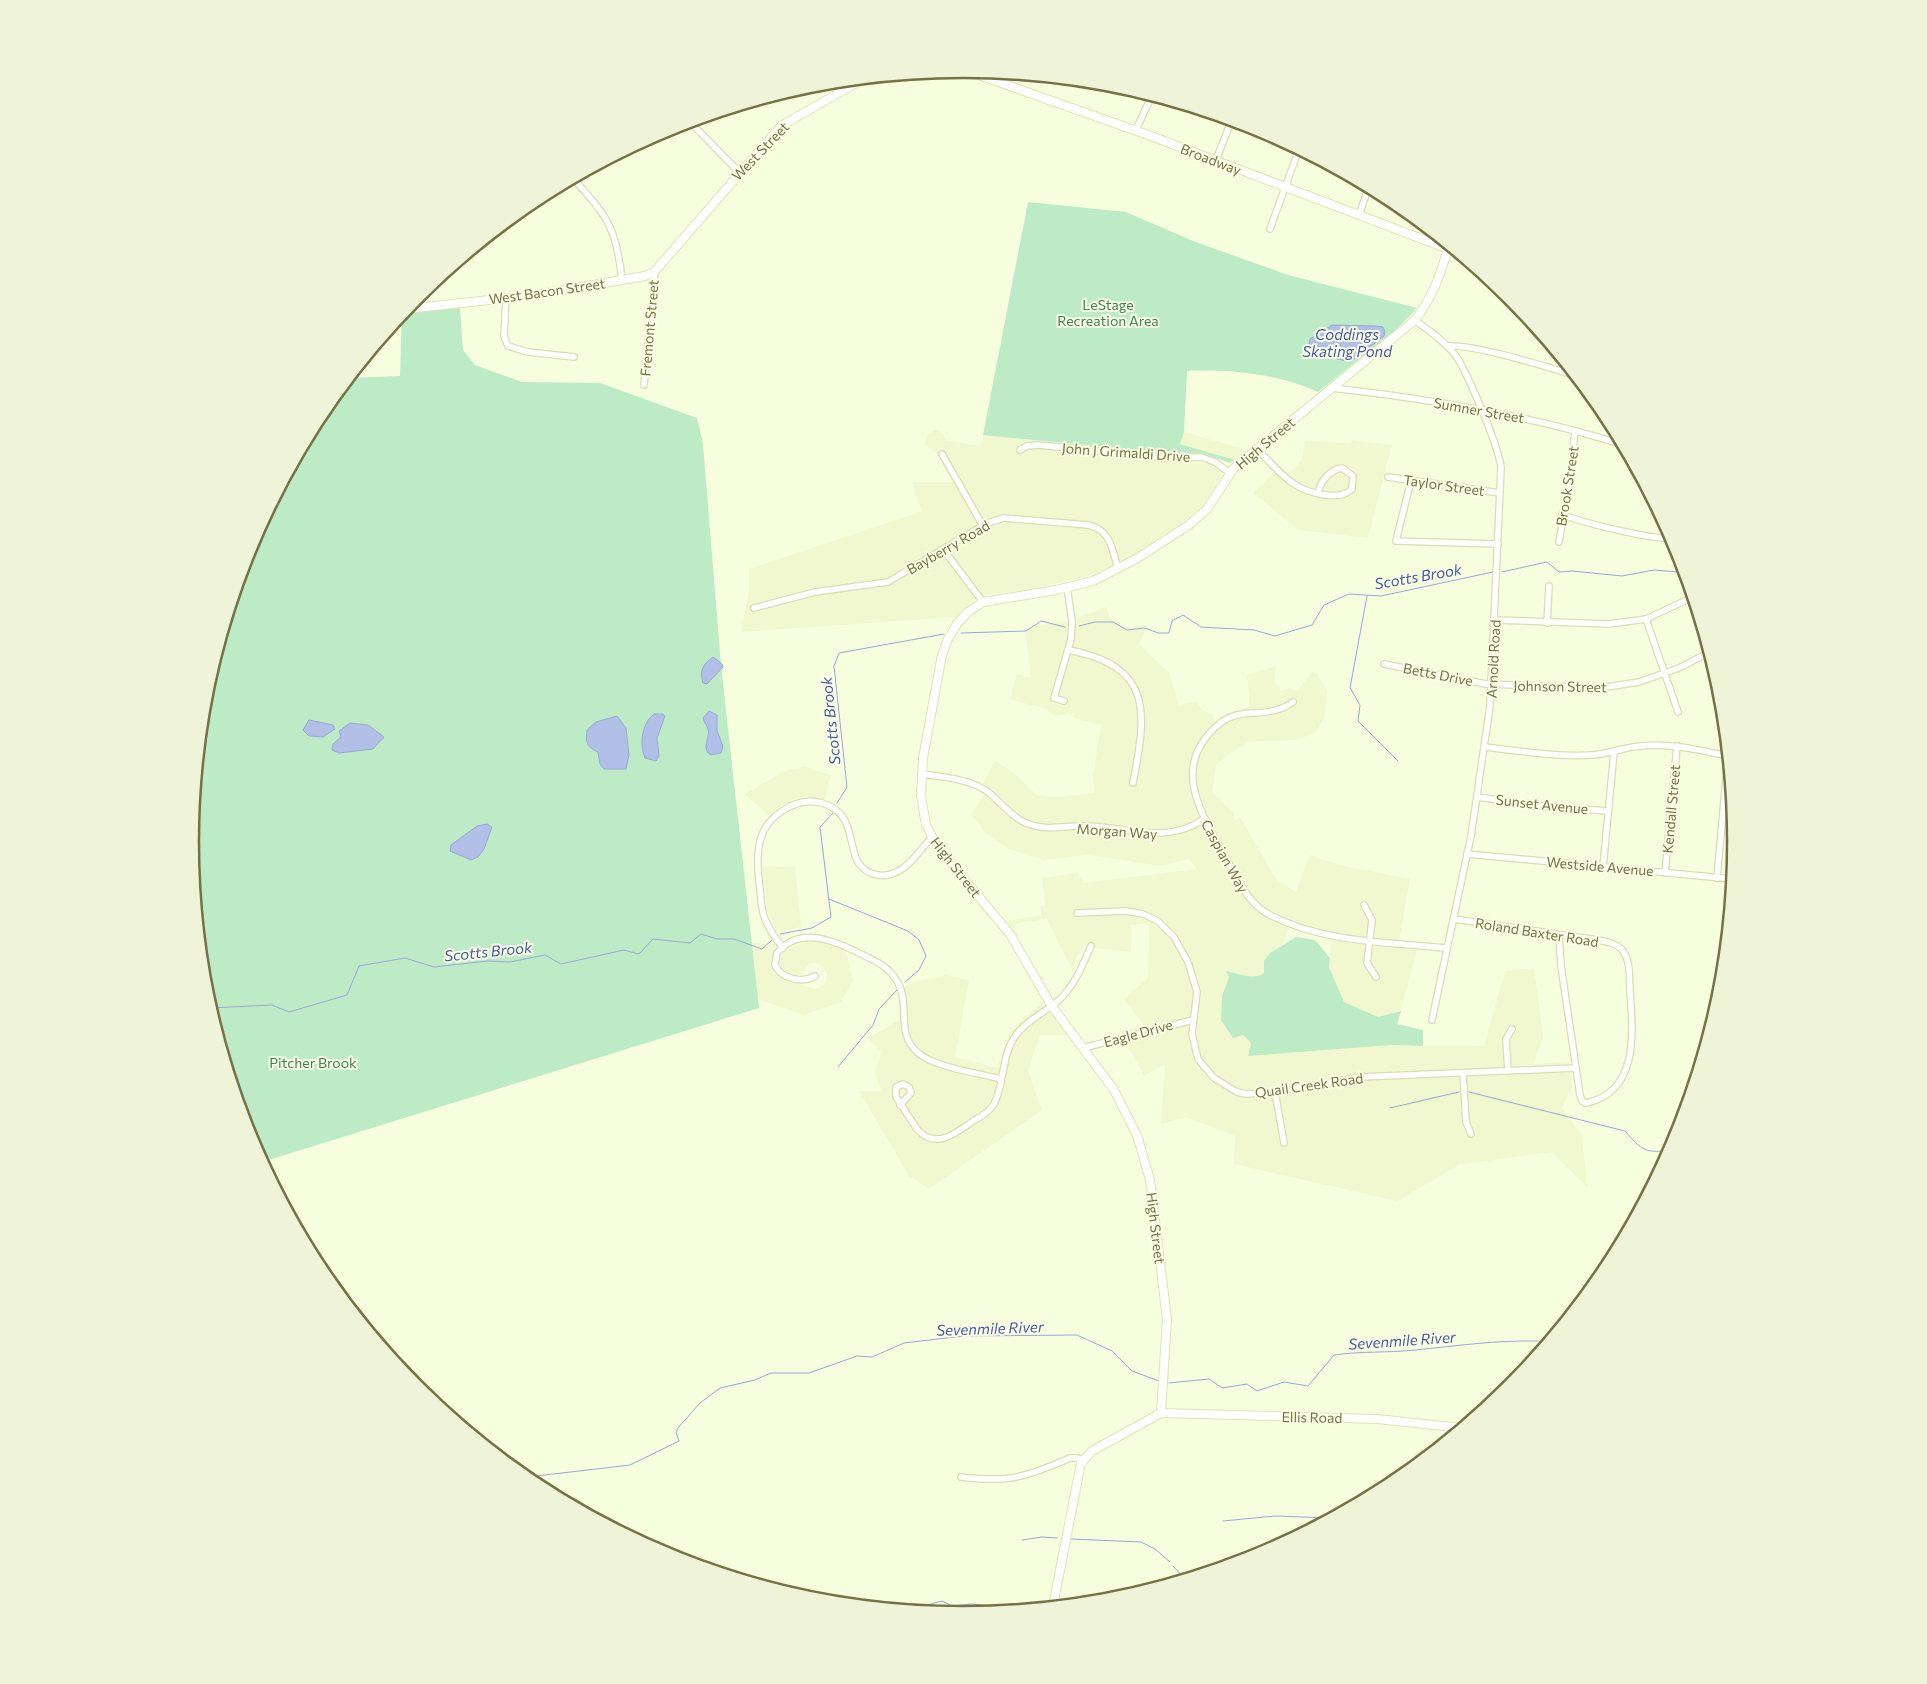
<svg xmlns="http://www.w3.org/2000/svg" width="1927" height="1684" font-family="Commissioner,sans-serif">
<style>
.residential{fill:#f1f8cf}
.green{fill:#bdebc6}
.water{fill:#b2c0e8;stroke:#98a8da}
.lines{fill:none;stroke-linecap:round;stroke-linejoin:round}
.stream{stroke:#98a8da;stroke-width:1}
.street-casing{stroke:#daddb5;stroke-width:8}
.secondary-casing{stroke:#e1e4b5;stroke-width:10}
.street{stroke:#fff;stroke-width:5.5}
.secondary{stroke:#fff;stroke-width:8}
.labels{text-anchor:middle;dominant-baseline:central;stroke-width:4;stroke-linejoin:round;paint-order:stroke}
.street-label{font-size:14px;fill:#757345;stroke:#faffe6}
.park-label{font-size:14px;fill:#3f8254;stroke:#faffe6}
.water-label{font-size:15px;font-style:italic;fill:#455aa0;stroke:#faffe6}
.rim{fill:none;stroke:#757345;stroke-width:2.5}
</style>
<rect width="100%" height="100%" fill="#f7fede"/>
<g class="residential">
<polygon points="935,430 943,434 946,440 981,446 983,435 1183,454 1184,463 1207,464 1220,471 1220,479 1203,507 1192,517 1128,559 1085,577 1023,591 987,594 971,601 957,617 741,632 749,592 749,569 922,511 912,482 953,482 940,456 925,445 927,435"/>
<polygon points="1184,432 1247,450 1235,460 1180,444"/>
<polygon points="1352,440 1392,445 1368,538 1298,530 1254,493 1274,472 1258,456 1254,456 1265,447 1265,451 1289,474 1301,461 1305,441 1351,443"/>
<polygon points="1106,607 1111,619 1115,620 1121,626 1134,628 1137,625 1147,626 1139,644 1169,673 1179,705 1196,702 1203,711 1213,714 1214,721 1228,713 1250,707 1247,675 1276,666 1275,682 1281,691 1290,688 1297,691 1312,672 1317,675 1327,690 1325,715 1316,732 1297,740 1249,742 1233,751 1216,765 1212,793 1233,812 1235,820 1240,817 1276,879 1296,892 1310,855 1340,865 1410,879 1398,946 1417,949 1401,1011 1378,1017 1344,1002 1329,967 1331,940 1289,927 1277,962 1394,1046 1484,1046 1505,971 1534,968 1543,1038 1533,1064 1569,1062 1572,1086 1562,1108 1582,1135 1587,1187 1551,1152 1459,1165 1397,1201 1234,1164 1235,1136 1186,1117 1161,1124 1165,1064 1144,1076 1120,1031 1144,1025 1124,999 1148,978 1149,923 1131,925 1131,952 1096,948 1087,943 1082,951 1077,955 1073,971 1047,919 1017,923 1015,928 1019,938 1007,921 1041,915 1041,906 1045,905 1042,878 1078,873 1083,883 1197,869 1189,859 1162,866 1087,855 1044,860 1009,849 986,833 971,814 989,788 983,783 995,761 1010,770 1037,795 1056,797 1094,793 1093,775 1101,725 1075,718 1068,713 1055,716 1046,709 1009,699 1017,674 1031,678 1025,628 1075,619"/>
<polygon points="805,767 831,775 825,799 806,797 794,799 782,805 769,816 745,794 784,771"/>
<polygon points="762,866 795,867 801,927 778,932 768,912"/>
<polygon points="815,941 831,944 846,951 853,981 841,1002 803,1015 756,998 750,943 776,944 771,963 776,974 784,980 816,989 823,985 826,981 827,974 823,967 816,963 809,964 800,974 797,975 785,971 780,964 780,958 785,952 800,944"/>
<polygon points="945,975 969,980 955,1057 997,1068 1010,1033 1023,1018 1041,1005 1042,999 1070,1035 1040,1035 1028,1071 1042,1110 929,1189 909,1176 859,1091 881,1091 875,1072 881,1052 868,1038 899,1020 901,1003 898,991 913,982"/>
</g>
<g class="green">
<path d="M1028,202L1126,212L1193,241L1288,275L1417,308L1398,328L1318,392C1278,374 1230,369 1187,371L1184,432L1180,444L1235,460L1230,463L1202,453L1179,454L983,435Z"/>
<polygon points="460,308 463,350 475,365 522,382 600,383 697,418 703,444 721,665 759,1008 262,1162 249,1138 205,993 190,842 205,691 249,546 321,412 349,378 400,376 402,313"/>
<path d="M1296,937L1315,940L1330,958L1329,967L1344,1002L1378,1017L1401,1011L1397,1024L1423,1030V1046L1390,1045L1248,1056L1251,1043L1243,1035L1233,1038L1221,1020L1222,997L1229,977L1226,971C1237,973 1253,981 1264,973V961L1270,953Z"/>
</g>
<g class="water">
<polygon points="1332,325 1376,326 1383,327 1385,332 1384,336 1350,362 1302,350 1309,346 1310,339"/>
<path d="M713,657L722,664L723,667L707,684L703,683C699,671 703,664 713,657Z"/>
<path d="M709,711L717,715V731L723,746L721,753L711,755C700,749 711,736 708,729C707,725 704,723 703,718Z"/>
<path d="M654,714H663L665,716L657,738L659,756L656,761L645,758C639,744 642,723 654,714Z"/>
<path d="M617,716L626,728L629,755L626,769H604L600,764L598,752C585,746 586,742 587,730L596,722Z"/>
<polygon points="309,720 333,725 335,729 323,737 309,736 303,730"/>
<polygon points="350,723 368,725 384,737 373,749 339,753 332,750 333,744 341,737 339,731"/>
<polygon points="487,824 492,827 484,849 478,857 471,860 450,851 451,845 477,826"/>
</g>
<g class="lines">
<g class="stream">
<polyline points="1502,572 1547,562 1559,572 1572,571 1622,576 1654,570 1678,572 1684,566"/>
<polyline points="1367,596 1350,688 1360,705 1358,721 1398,761"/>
<polyline points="1079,626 1095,622 1113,622 1127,630 1145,628 1158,633 1169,633 1172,621 1183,615 1201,627 1254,630 1275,636 1312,625 1324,605 1349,594 1381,596 1493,572"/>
<polyline points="961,633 1026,631 1041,621 1065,627"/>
<polyline points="837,803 847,787 834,666 839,653 944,634"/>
<polyline points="829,899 908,931 919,940 926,956 919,970 905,982"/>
<polyline points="780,934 812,928 831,917 820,827 833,813"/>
<polyline points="210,1008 272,1005 289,1012 347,995 359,966 405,958 434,967 488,961 510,962 545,955 561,964 624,950 639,954 653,939 690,943 701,934 717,939 734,939 762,949 772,940"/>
<polyline points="838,1067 873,1025 879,1009 897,990"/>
<path d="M1469,1092L1625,1131C1641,1150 1647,1155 1672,1149"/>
<polyline points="1390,1108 1459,1092"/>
<polyline points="1542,1342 1547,1344"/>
<path d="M1169,1383L1209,1379L1222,1388L1247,1384L1257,1391L1284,1382L1308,1386L1334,1355C1361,1351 1388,1353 1415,1350C1456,1346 1496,1340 1538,1341"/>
<polyline points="522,1476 528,1477 630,1465 679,1441 676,1432 678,1428 700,1403 720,1388 755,1380 771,1373 809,1373 857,1356 872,1357 904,1343 963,1336 1077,1335 1112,1351 1132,1371 1159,1381"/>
<polyline points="1223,1521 1275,1516 1332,1518"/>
<polyline points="1070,1539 1141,1542 1155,1549 1170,1562"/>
<polyline points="1022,1540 1042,1537 1057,1538"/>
<polyline points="1173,1566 1185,1579"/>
<polyline points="927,1605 942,1601 952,1606 971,1604 1023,1609"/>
<polyline points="911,1610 920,1605"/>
</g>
<defs>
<g id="street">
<polyline points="689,121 739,172"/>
<polyline points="1136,130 1152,95"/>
<polyline points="1216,160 1232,119"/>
<path d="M573,178C608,218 616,226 622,280"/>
<polyline points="1359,215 1369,186"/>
<polyline points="1270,229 1299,149"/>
<polyline points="506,298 504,336 508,346 528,352 574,357"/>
<path d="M1415,320C1429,331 1445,341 1456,356C1468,374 1499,447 1501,468L1490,706L1471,836L1432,1020"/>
<path d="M1447,346C1475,344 1547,367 1577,376"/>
<polyline points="644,385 655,271"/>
<path d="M1332,388C1431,399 1529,415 1624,445"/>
<path d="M1257,449C1268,460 1280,475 1294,484C1308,493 1339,502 1352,489L1353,476L1342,468C1329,470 1322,480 1318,492"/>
<polyline points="1020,450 1027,446 1038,445 1171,458 1201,457 1215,462 1230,473"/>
<polyline points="942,454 983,526"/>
<polyline points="1388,477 1500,493"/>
<polyline points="1411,481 1396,541 1498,544"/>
<path d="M1562,514C1579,522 1657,541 1674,538"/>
<polyline points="1559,542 1571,472 1575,431"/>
<polyline points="943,549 983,602"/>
<path d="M754,608L815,592L888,582L987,523L1004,518L1088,525C1111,530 1112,549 1118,569"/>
<polyline points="1646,619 1678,712"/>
<polyline points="1495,620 1609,624 1646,619 1693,597"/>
<polyline points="1547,623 1549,586"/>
<path d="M1068,650C1153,666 1147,711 1133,783"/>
<polyline points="1384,664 1486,684 1600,688 1639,682 1679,668 1710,652"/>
<polyline points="1064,701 1054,698 1071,639 1072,621 1067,587"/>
<path d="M1293,702C1288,705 1284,708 1279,709C1259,717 1238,707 1218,725C1169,767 1202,814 1226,858C1238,880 1248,905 1272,916C1326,943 1388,942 1447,948"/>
<path d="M1485,747C1520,751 1556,757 1592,755C1609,754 1624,747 1641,746C1671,743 1699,750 1728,756"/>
<path d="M922,774C944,777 970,779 988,792C1001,802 1011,817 1026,823C1047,832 1065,825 1086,826C1128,827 1166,845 1204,819"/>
<polyline points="1477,797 1543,806 1607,811"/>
<polyline points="1467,854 1733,879"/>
<polyline points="1603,867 1614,752"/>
<polyline points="1665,873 1677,746"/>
<polyline points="1717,878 1728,756"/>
<polyline points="1364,905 1372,920 1367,963 1376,977"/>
<polyline points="1077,913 1126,911 1143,914 1158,921 1174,937 1188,962 1197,992 1192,1034 1198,1059 1214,1078 1237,1092 1246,1094 1275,1092 1361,1077 1576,1068"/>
<path d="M1454,919L1598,940C1607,942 1617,943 1623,951C1631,961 1629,980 1630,992C1633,1033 1639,1092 1586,1103L1582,1101L1580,1095L1561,966L1559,936"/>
<path d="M783,948C776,939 769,930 765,919C761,910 761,899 760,889C756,860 754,829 782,811C794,803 808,799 822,803C867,816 837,868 878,875C902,879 917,854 931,838"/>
<path d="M815,976C803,983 782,980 775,965L777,953C800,925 835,941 861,954C876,961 889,967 897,981C911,1004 895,1032 917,1052C933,1067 978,1073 1001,1079"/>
<polyline points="1083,1048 1193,1020"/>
<polyline points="1508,1071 1506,1039 1512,1029"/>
<polyline points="1463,1073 1466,1122 1471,1134"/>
<polyline points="1275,1092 1284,1143"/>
<path d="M900,1105L911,1093L909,1087L903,1084L896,1087V1097L917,1129C935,1150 955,1134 973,1121C981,1117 989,1112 994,1104C1005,1083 1001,1055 1016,1035C1028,1019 1046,1012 1060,999C1075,985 1083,964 1091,946"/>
<path d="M961,1477C1009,1483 1026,1477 1070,1458H1078L1083,1461"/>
</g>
<g id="secondary">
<polyline points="962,69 1151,136 1459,253"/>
<polyline points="406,309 535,295 645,276 655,271 781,126 865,78"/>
<path d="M1161,1413L1167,1319L1150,1180L1137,1135L1114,1090L1051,1005L1010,934L938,848L926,825L921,796L923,758L942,655L948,639L957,624L968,612L983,602L1056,590L1093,581L1136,559L1189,525L1207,509L1234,468L1415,320C1433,297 1441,273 1449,245"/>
<polyline points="1053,1606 1081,1463 1092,1451 1161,1413 1377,1419 1462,1428"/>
</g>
</defs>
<use href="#street" class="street-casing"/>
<use href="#secondary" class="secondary-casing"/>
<use href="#street" class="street"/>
<use href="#secondary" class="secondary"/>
</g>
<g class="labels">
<g class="street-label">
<text transform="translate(760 151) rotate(-46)">West Street</text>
<text transform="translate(1211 159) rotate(21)">Broadway</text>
<text transform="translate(547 291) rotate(-8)">West Bacon Street</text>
<text transform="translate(649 328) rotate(-85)">Fremont Street</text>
<text transform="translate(1479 410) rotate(10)">Sumner Street</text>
<text transform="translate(1265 443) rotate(-40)">High Street</text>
<text transform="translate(1126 452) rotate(4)">John J Grimaldi Drive</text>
<text transform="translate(1444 485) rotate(8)">Taylor Street</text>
<text transform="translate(1567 486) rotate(-81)">Brook Street</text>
<text transform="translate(948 547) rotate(-30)">Bayberry Road</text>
<text transform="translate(1493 659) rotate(-87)">Arnold Road</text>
<text transform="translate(1438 674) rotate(11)">Betts Drive</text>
<text transform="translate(1560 686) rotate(1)">Johnson Street</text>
<text transform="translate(1542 804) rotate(6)">Sunset Avenue</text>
<text transform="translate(1671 809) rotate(-85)">Kendall Street</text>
<text transform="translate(1117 831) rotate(4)">Morgan Way</text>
<text transform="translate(1225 856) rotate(61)">Caspian Way</text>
<text transform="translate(1600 866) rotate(5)">Westside Avenue</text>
<text transform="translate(956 867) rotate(52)">High Street</text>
<text transform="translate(1537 932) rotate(9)">Roland Baxter Road</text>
<text transform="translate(1138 1033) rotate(-15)">Eagle Drive</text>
<text transform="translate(1309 1085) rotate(-8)">Quail Creek Road</text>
<text transform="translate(1156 1228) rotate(83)">High Street</text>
<text transform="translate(1312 1417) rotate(1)">Ellis Road</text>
</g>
<g class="park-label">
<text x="1108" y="304">LeStage<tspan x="1108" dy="16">Recreation Area</tspan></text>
<text x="313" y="1062">Pitcher Brook</text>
</g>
<g class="water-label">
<text x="1347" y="334">Coddings<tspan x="1347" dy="17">Skating Pond</tspan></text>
<text transform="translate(1418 576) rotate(-10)">Scotts Brook</text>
<text transform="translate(830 721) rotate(-96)">Scotts Brook</text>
<text transform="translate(488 951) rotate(-6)">Scotts Brook</text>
<text transform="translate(990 1328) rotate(-2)">Sevenmile River</text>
<text transform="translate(1402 1340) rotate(-4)">Sevenmile River</text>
</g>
</g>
<path d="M0 0H1927V1684H0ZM199 842a764 764 0 1 1 1528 0a764 764 0 1 1-1528 0Z" fill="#eff4d9" fill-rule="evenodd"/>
<path class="rim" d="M199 842a764 764 0 1 1 1528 0a764 764 0 1 1-1528 0Z"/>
</svg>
